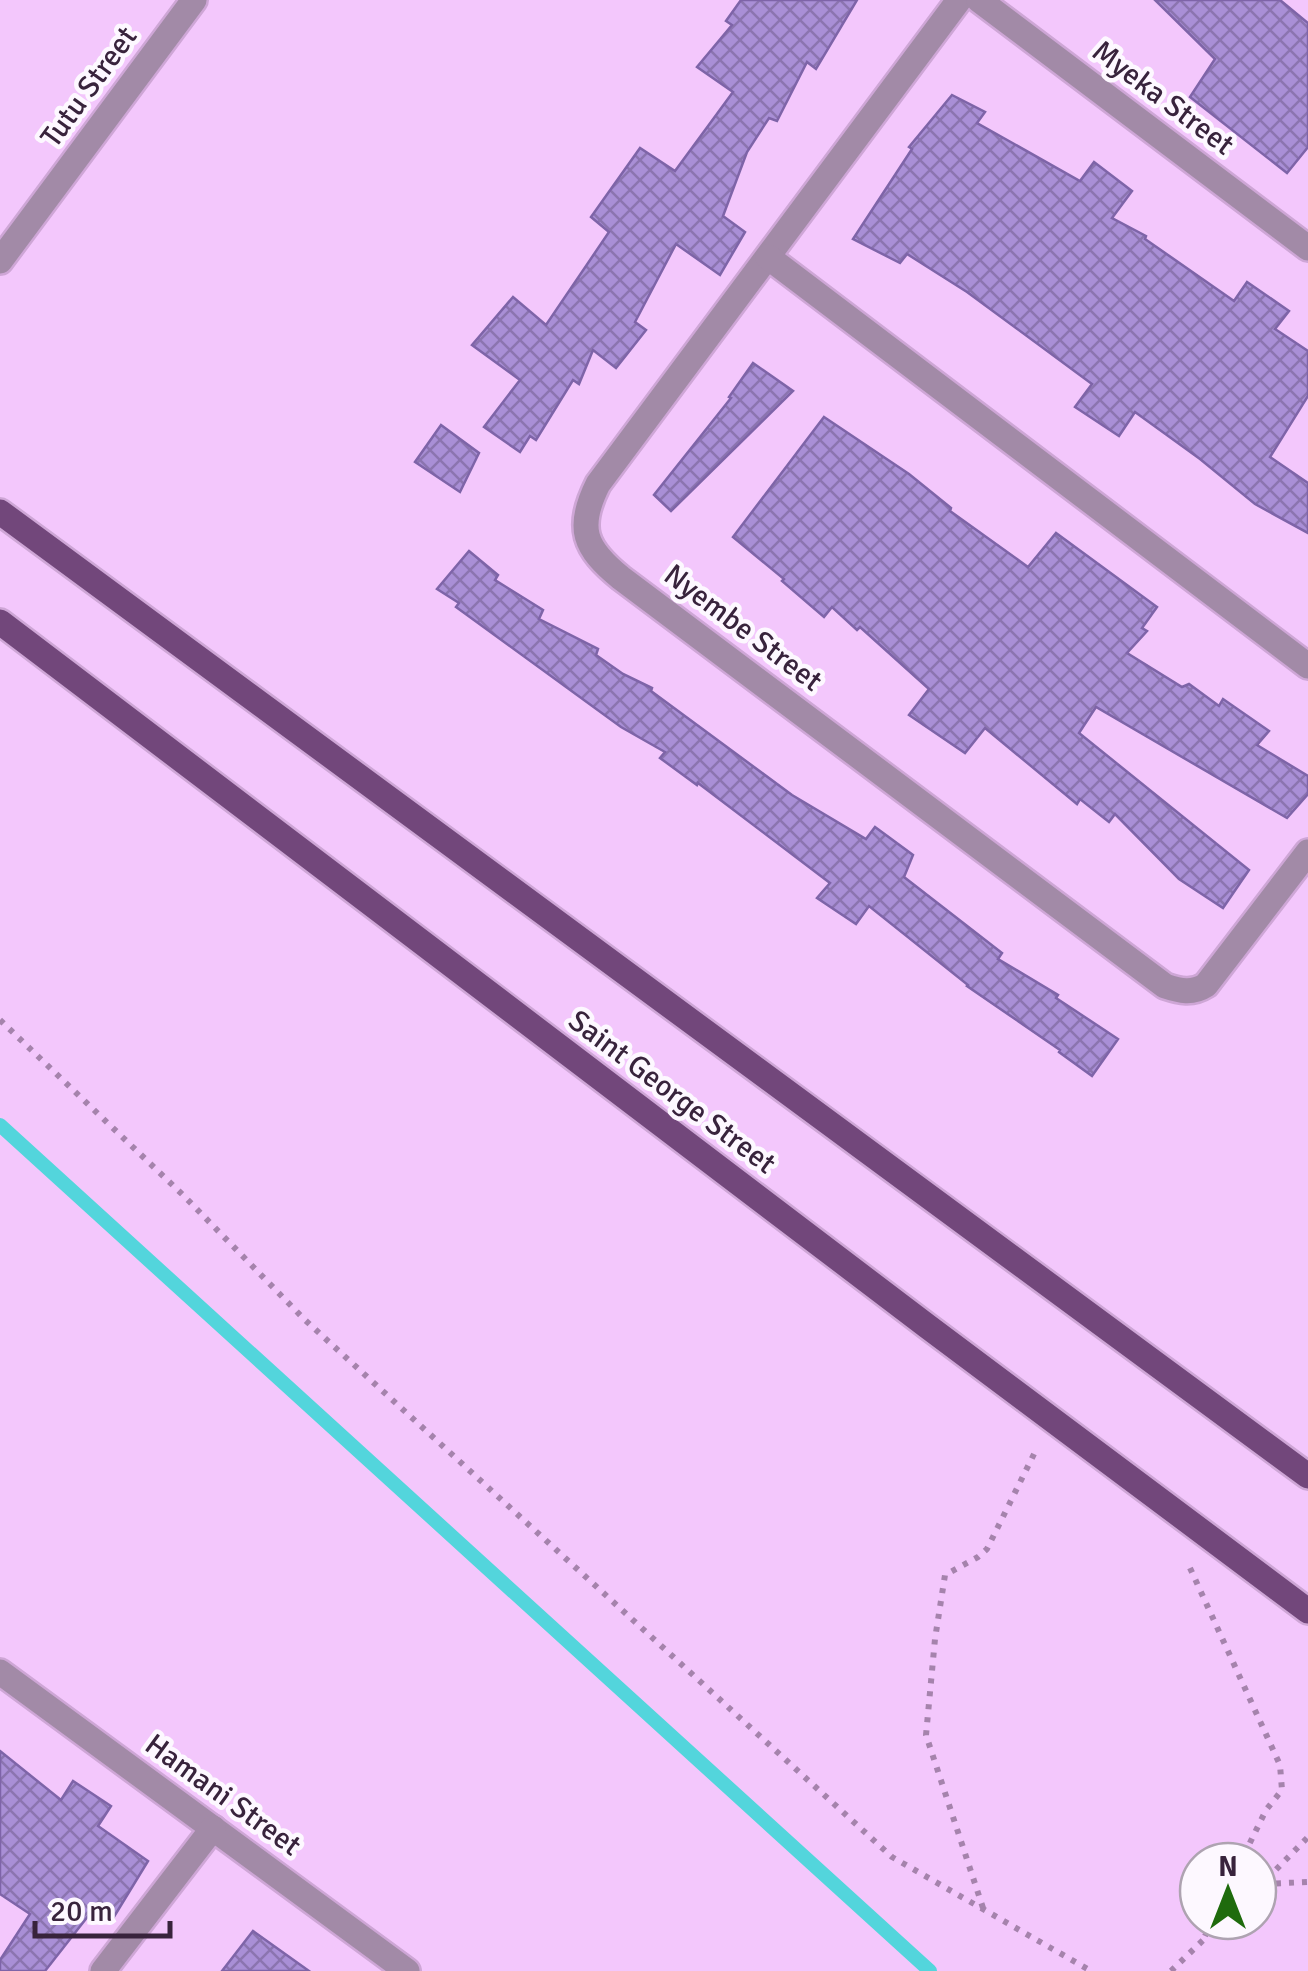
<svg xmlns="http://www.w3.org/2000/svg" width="1308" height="1971" font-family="Signika,sans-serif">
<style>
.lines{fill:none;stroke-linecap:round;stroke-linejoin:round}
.stream{stroke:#53d5dc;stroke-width:14}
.building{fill:url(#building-cross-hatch);stroke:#7e64a8;stroke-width:2.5}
.minor-casing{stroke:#cea6d6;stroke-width:30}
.major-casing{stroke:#cea6d6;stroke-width:30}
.path{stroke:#a583ac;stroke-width:6;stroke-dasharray:5 8;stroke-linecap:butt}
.minor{stroke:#a28aa7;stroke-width:25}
.major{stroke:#72477b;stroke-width:25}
.labels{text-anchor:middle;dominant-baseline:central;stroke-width:9;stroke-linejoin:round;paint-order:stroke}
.street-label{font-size:30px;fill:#38233c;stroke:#fdf8ff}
</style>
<defs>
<pattern id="building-cross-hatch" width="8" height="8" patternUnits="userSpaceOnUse" patternTransform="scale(2.5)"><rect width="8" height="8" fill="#a98fd6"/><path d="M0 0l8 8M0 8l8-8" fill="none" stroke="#8b74af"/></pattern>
</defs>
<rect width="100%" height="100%" fill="#f3c7fc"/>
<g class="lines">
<polyline class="stream" points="0,1125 930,1971"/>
</g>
<g class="building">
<polygon points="741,0 857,0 816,69 807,62 777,121 769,118 747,152 723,216 745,232 720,275 676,244 635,322 646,330 616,368 593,350 579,384 573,380 536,440 530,436 520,452 484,427 520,380 472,345 513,297 546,325 609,232 591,217 640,148 675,171 733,92 697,67 732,25 726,21"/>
<polygon points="1155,0 1280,0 1308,23 1308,147 1287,173 1190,97 1215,59"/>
<polygon points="952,95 985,112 977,123 1080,181 1094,162 1132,191 1112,218 1146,236 1145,239 1234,301 1247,282 1289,311 1275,329 1308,351 1308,396 1270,457 1308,483 1308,533 1255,504 1200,459 1135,412 1119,436 1075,407 1092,384 967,292 907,254 900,263 853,239 912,149 909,147"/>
<polygon points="753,363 793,391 671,511 654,495 731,398 729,397"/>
<polygon points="824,417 909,474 951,508 950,511 1028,567 1056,533 1157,607 1142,628 1147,631 1127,653 1182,687 1189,684 1219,706 1223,699 1269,731 1257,745 1308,776 1308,794 1287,818 1096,707 1079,733 1249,870 1223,908 1179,879 1115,814 1109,822 1080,799 1077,804 985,728 965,753 909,715 929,689 860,627 857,630 832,607 824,617 782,581 784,579 733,537"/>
<polygon points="441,425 479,453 460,492 415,462"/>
<polygon points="469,551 498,575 495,580 543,610 539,619 598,649 596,655 623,674 652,688 651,691 792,795 866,839 875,827 913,855 904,877 1002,953 998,959 1058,995 1056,998 1118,1039 1092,1076 1059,1052 1060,1050 967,986 968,985 869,906 856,924 817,898 830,883 698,783 697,785 660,758 665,752 621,727 456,607 459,603 437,589"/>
<polygon points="0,1751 61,1800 73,1781 111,1806 98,1826 148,1861 112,1920 96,1906 45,1971 0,1971 0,1960 30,1914 0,1894"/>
<polygon points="253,1931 309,1971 222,1971"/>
</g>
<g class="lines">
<defs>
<g id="minor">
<path d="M959,0L598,484C576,528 584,548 621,578L1165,986C1180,991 1192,994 1206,985L1308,852"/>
<polyline points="979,0 1308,248"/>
<polyline points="768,257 1308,666"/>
<polyline points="0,261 194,0"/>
<polyline points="0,1672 407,1971"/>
<polyline points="103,1971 213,1828"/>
</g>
<g id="major">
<polyline points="0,512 1308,1476"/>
<polyline points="0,622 927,1326 1308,1611"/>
</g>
</defs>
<use href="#minor" class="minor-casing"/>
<use href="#major" class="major-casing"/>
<g class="path">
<polyline points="0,1020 184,1196 305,1320 892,1857 1091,1971"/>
<polyline points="1190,1568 1280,1765 1282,1790 1266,1810 1241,1861"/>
<polyline points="1263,1884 1308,1882"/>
<polyline points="1258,1888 1308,1837"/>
<polyline points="983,1908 926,1735 935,1639 945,1575 978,1557 987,1549 1035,1452"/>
<polyline points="1205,1936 1212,1921"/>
<polyline points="1171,1971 1223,1921"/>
</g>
<use href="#minor" class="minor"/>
<use href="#major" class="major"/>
</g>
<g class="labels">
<g class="street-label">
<text transform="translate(89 87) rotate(-54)">Tutu Street</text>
<text transform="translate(1163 98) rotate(37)">Myeka Street</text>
<text transform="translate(743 628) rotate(37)">Nyembe Street</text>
<text transform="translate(672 1092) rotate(37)">Saint George Street</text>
<text transform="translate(223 1795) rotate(36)">Hamani Street</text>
</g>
</g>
<g transform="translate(1228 1891)"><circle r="48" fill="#fdf8ff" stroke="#aea3b1" stroke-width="2.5"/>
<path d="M0-8L18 38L0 25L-18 38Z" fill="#1f6b0d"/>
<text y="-15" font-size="28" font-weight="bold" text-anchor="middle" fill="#38233c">N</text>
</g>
<path d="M35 1921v15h135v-15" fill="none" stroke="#38233c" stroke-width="5"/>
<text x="50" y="1921" font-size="30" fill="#38233c" stroke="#fdf8ff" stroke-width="8" paint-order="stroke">20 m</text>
</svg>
